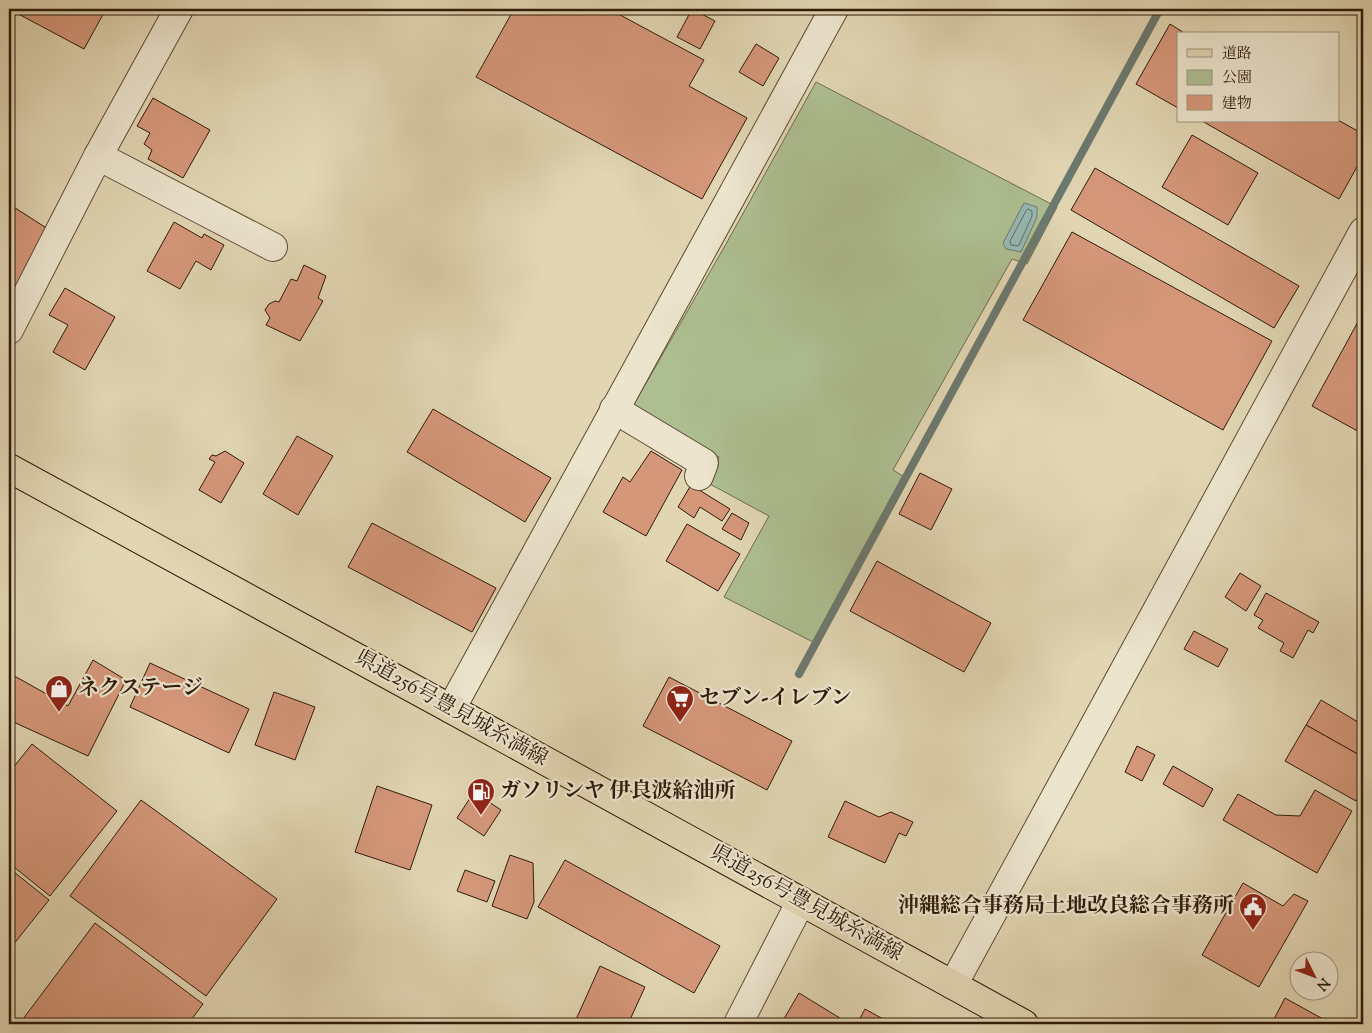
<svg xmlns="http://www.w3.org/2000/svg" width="1372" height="1033" font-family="'Sorts Mill Goudy','Noto Serif JP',serif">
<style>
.green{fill:#adbe90;stroke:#6e6c4c}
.water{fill:#95b8b3;stroke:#6c796f}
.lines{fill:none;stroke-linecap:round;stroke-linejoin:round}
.shore{stroke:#626a5e;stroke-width:1}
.stream{stroke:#6c796f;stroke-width:8}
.building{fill:#d5977a;stroke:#2f1b09}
.minor-casing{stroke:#5c4a33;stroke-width:30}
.major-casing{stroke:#2f1b09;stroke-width:30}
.minor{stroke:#ece4cd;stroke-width:28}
.major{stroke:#e1d5b2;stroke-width:28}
.labels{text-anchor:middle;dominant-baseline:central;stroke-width:4.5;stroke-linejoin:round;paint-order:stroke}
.poi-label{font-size:21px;font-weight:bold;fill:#2f1b09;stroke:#ece4cd;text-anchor:start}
.street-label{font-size:21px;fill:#2f1b09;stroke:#ece4cd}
</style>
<rect width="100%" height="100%" fill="#e1d5b2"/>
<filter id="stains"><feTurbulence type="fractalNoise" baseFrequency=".004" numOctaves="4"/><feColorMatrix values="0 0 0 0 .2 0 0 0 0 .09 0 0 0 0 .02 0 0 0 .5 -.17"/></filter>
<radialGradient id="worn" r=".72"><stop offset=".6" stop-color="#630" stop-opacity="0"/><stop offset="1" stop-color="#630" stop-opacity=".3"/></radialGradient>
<polygon class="green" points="816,82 1057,207 1027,264 1012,259 893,470 903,476 815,643 724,597 769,516 708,483 719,457 630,411 726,244"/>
<polygon class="water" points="1024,203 1037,207 1037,217 1021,252 1006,249 1003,243"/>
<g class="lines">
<polygon class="shore" points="1028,209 1032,211 1032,216 1019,245 1017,246 1011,245 1010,241 1026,211"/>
<polyline class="stream" points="799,674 1160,9"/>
</g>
<g class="building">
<polygon points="9,9 106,9 84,49"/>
<polygon points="514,9 609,9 704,60 689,86 747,118 702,199 476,77"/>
<polygon points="692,9 715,21 700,49 677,37"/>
<polygon points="1170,24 1186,34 1178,34 1178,108 1136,84"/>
<polygon points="756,44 779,58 763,86 739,72"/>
<polygon points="153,98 210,130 183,178 148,159 152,150 144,144 150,133 137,126"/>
<polygon points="1338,120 1363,134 1363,156 1339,199 1202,121 1338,121"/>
<polygon points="1192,135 1258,173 1228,225 1162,187"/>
<polygon points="1095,168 1299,286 1274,328 1071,210"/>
<polygon points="9,204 48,229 9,298"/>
<polygon points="174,222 202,238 204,234 224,245 211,270 196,261 180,289 147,271"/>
<polygon points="1072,232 1272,341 1223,430 1023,320"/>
<polygon points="304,265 326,276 318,298 323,301 300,341 266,325 270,318 265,310 269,304 275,301 279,302 291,279 297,281"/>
<polygon points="65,288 115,317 85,370 53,352 68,325 49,315"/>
<polygon points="1360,318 1363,320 1363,434 1312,406"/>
<polygon points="433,409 551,478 525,522 407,452"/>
<polygon points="297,436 333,456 298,515 263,494"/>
<polygon points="225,451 244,463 221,503 199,490 215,462 209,459 212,455 216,456"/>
<polygon points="651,451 682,470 646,536 603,512 623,477 630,482"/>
<polygon points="920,473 952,489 931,530 899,514"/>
<polygon points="691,485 730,509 722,521 700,507 694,518 678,507"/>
<polygon points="732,513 749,523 741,540 722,529"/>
<polygon points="372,523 496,588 472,632 348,567"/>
<polygon points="687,524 740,554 718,591 666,561"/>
<polygon points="877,561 991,623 964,672 850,611"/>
<polygon points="1240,573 1261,586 1246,611 1225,597"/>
<polygon points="1266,593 1319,622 1313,633 1308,630 1293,658 1280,651 1284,643 1258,628 1263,620 1254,615"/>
<polygon points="1194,631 1228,649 1218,667 1184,649"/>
<polygon points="93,660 126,680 88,756 9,720 9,673 68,706"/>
<polygon points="150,663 249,709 229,753 130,707"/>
<polygon points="669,677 792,741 767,790 643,726"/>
<polygon points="274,692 315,707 295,760 255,745"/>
<polygon points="1321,700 1363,725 1363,757 1306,725"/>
<polygon points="1306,725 1363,757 1363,788 1356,801 1285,761"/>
<polygon points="32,744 117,811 50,896 9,863 9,773"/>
<polygon points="1137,746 1155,755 1142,781 1125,772"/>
<polygon points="1173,766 1213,789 1203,807 1163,784"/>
<polygon points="377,786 432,805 410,870 355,852"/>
<polygon points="1315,790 1352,811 1317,873 1223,820 1238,794 1276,815 1300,816"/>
<polygon points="474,792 501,810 484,836 457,818"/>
<polygon points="141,800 277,899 206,996 70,896"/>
<polygon points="845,801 879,817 891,812 913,822 906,836 899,833 885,863 828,837"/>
<polygon points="510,855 533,863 534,902 527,919 492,906"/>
<polygon points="565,860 720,946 694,993 538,907"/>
<polygon points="9,868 49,900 9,950"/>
<polygon points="465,870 495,881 487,902 457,891"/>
<polygon points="1243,883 1283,906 1294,894 1308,901 1259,987 1202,955"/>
<polygon points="95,923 203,1004 188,1024 30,1024 23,1019"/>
<polygon points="600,966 645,987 628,1024 574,1024"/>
<polygon points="1310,990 1329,990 1324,998"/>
<polygon points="799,993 848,1023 848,1024 781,1024"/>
<polygon points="1285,998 1332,1024 1284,1024 1274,1019"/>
<polygon points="865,1009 892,1024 857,1024"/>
</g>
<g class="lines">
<defs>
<g id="minor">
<polyline points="98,156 273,247"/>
<polyline points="9,330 98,156 179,9"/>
<polyline points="614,409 704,463 699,476"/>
<polyline points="451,709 834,9"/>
<polyline points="953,985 1363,232"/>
<polyline points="738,1024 801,901"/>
</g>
<polyline id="major" points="9,468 451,709 1024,1024"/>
</defs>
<use href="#minor" class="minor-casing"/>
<use href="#major" class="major-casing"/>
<use href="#minor" class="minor"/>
<use href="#major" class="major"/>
</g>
<defs>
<symbol id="shop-pin" viewBox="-11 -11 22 30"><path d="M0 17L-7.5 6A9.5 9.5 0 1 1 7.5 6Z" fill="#8f2418" stroke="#ece4cd"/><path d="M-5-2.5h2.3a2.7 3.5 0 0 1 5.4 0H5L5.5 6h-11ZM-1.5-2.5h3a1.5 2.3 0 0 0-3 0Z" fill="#fff"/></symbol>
<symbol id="supermarket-pin" viewBox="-11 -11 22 30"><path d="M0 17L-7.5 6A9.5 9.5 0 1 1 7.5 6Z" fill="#8f2418" stroke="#ece4cd"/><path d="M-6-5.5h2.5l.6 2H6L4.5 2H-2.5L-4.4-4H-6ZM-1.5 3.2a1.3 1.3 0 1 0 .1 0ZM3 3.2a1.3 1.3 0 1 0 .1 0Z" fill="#fff"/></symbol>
<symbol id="fuel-pin" viewBox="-11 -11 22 30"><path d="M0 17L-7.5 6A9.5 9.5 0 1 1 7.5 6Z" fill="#8f2418" stroke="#ece4cd"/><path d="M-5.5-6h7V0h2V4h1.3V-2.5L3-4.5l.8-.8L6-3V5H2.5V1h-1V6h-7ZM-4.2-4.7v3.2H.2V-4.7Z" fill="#fff"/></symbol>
<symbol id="civic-pin" viewBox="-11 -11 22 30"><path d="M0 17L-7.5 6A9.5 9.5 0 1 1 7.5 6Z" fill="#8f2418" stroke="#ece4cd"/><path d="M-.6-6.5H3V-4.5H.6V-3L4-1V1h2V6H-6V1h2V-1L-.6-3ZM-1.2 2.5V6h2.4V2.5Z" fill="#fff"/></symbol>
</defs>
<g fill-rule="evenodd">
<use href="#shop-pin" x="43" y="673" width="32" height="43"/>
<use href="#supermarket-pin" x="664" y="683" width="32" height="43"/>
<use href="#fuel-pin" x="465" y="776" width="32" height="43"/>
<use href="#civic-pin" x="1237" y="891" width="32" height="43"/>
</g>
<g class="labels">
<g class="poi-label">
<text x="78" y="689">ネクステージ</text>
<text x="699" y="699">セブン-イレブン</text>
<text x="500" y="792">ガソリンヤ 伊良波給油所</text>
<text x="1234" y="907" text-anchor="end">沖縄総合事務局土地改良総合事務所</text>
</g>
<g class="street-label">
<text transform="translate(451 709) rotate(29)">県道256号豊見城糸満線</text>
<text transform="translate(806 904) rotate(29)">県道256号豊見城糸満線</text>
</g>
</g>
<rect width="1372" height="1033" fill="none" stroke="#e1d5b2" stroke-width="30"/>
<rect x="10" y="10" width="1352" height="1013" fill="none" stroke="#2f1b09" stroke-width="2.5"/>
<rect x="15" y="15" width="1342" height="1003" fill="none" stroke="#2f1b09"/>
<rect x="1177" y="32" width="162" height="90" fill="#ece4cd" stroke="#a0947f"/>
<rect x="1187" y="49" width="25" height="8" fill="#e1d5b2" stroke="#a0947f"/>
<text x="1222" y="58" font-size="15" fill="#2f1b09">道路</text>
<rect x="1187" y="70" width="25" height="15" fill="#adbe90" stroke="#a0947f"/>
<text x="1222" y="82" font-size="15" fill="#2f1b09">公園</text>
<rect x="1187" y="95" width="25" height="15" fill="#d5977a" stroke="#a0947f"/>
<text x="1222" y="108" font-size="15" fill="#2f1b09">建物</text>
<g transform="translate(1314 976) rotate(132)"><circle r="24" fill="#ece4cd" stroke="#a0947f"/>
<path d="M0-4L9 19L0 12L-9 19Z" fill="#8f2418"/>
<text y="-8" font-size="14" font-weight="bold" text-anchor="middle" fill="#2f1b09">N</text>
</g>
<rect width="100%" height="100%" filter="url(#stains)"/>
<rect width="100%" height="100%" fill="url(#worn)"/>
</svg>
